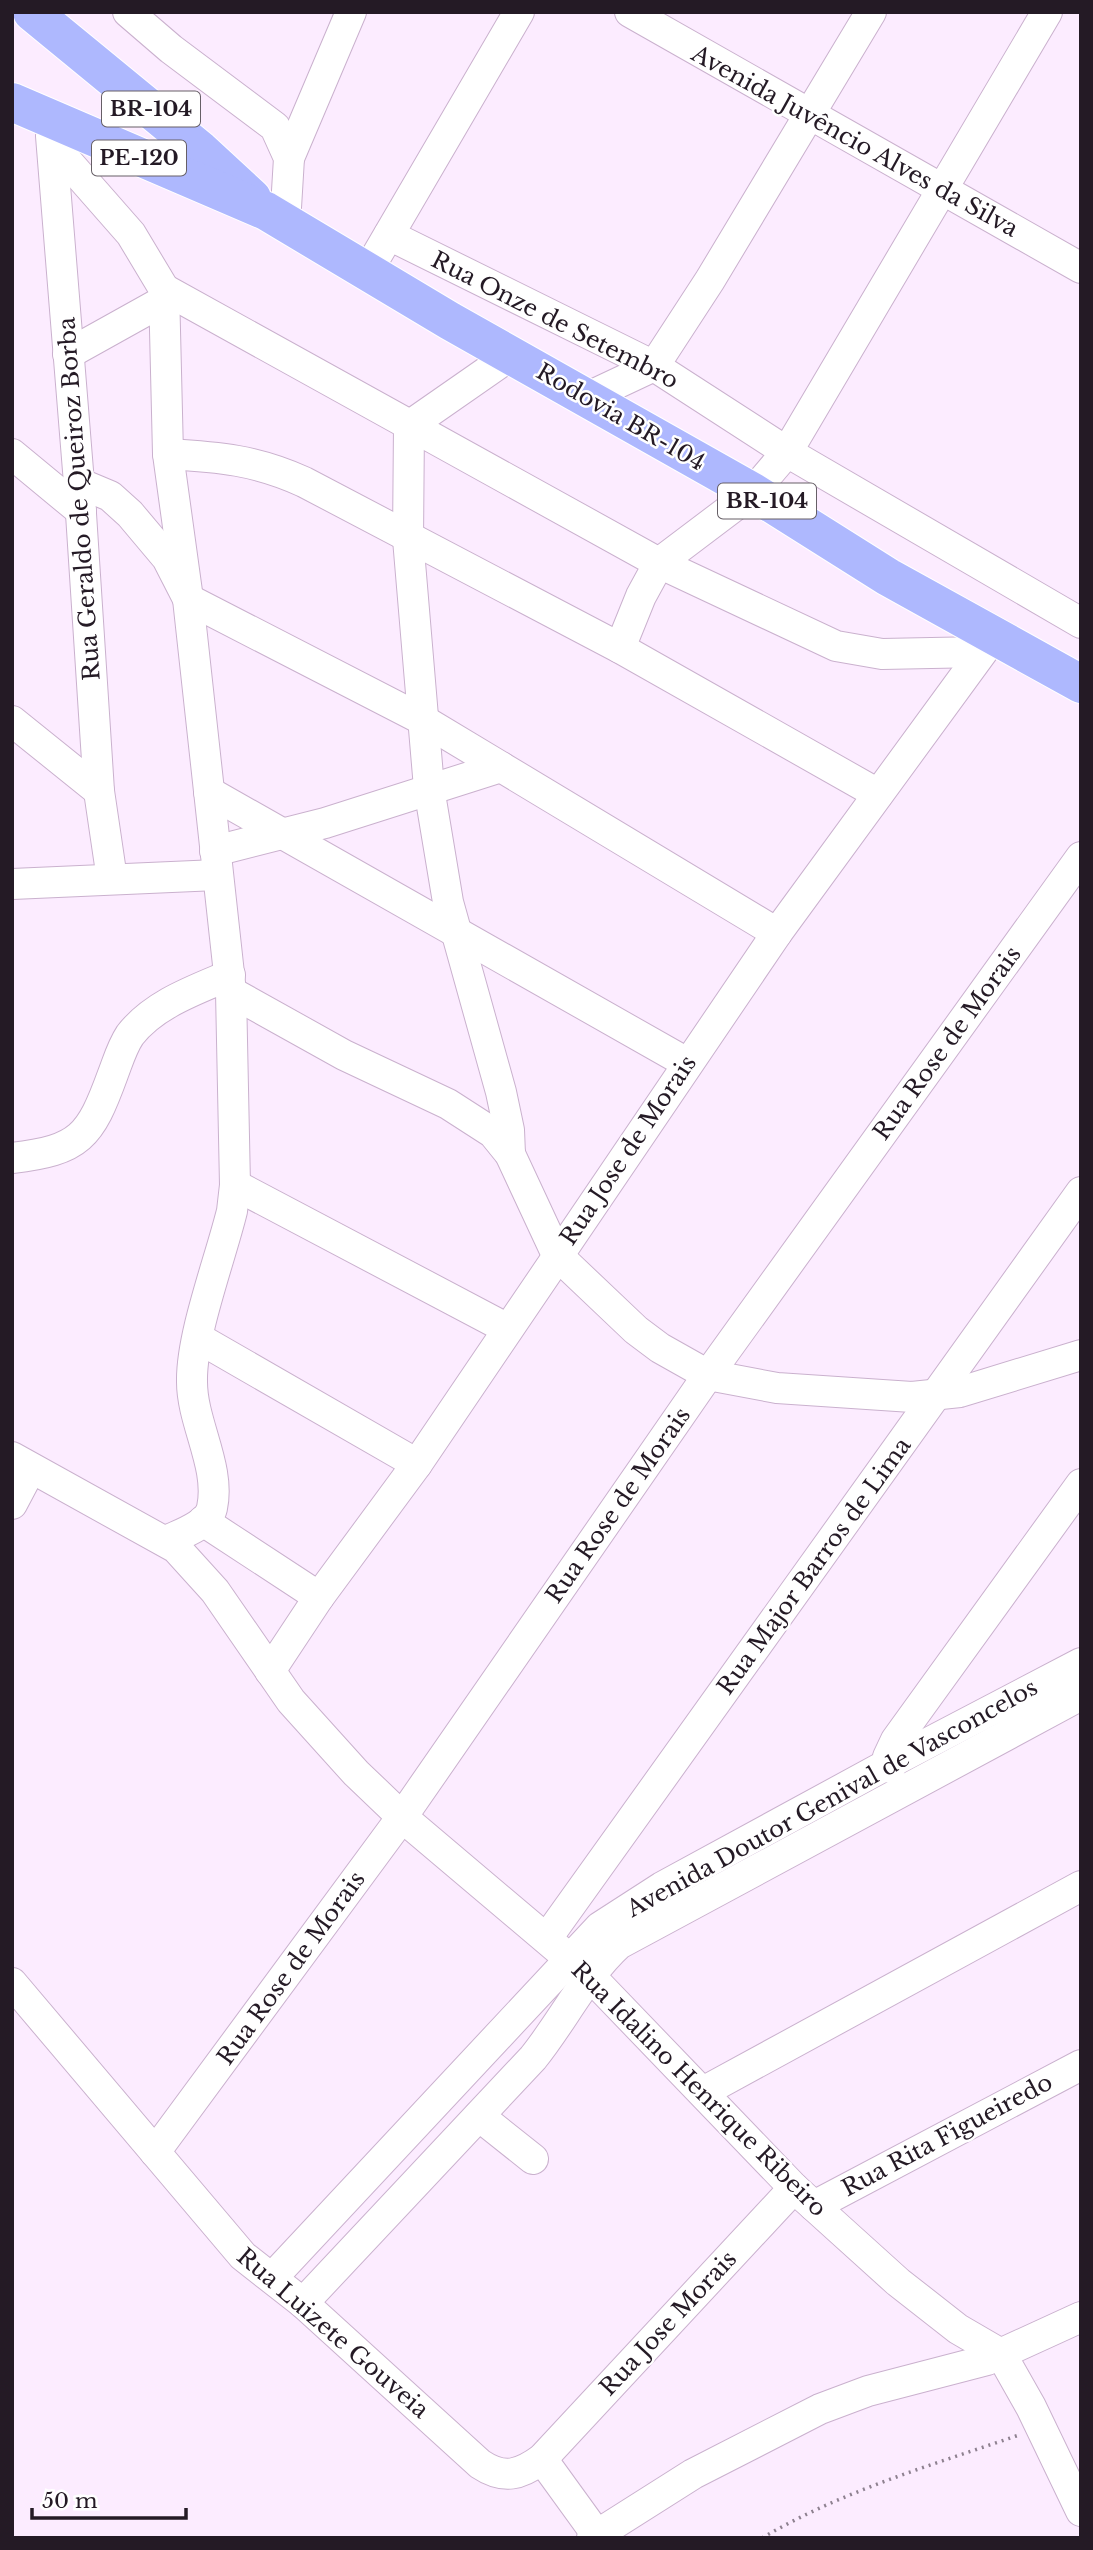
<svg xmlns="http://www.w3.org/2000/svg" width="1093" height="2550" font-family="'Libre Baskerville',serif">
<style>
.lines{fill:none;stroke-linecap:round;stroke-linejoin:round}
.minor-casing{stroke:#cab1ce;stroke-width:32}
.highway-casing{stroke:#fff;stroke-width:40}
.path{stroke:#8e8190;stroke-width:3.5;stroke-dasharray:2 5;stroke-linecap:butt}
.minor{stroke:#fff;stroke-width:30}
.highway{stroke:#aeb8fe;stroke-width:38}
.labels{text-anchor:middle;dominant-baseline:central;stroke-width:5;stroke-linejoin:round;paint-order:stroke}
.shield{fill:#fff;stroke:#665f66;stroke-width:2}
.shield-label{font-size:21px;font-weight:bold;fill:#241a25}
.street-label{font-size:23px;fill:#241a25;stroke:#fff}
</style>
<rect width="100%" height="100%" fill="#fcecff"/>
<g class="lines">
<defs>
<g id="minor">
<polyline points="128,12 171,49 275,127 289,158 285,224"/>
<polyline points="630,12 1081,268"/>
<polyline points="51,136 79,483 99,791 112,879"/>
<path d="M52,144L131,234L164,289L168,454L188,599L231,992L235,1185L232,1211C220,1260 191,1335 192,1382C192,1423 221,1467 212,1508C208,1526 180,1534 166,1541"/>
<polyline points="289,158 351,12"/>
<polyline points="389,235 654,366 787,452 1081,623"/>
<polyline points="367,272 519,12"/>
<polyline points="164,289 659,563 836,646 882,654 981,652"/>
<polyline points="68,354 165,300"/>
<polyline points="586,398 654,366 710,280 871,12"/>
<polyline points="12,454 81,511"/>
<path d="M168,454C219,457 256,460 304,482L620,648L878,794"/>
<polyline points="79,483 110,496 130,514 167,558 188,599 423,720 777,933"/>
<polyline points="620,648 641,596 659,563 753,492 787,452 1047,12"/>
<polyline points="12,721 99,791"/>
<polyline points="209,792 687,1063"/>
<polyline points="215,851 325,823 501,767"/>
<polyline points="12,884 217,875"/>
<polyline points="231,992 344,1055 448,1104 493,1133 510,1154 557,1255 636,1330 660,1348 708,1375 777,1388 912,1397 960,1392 1081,1355"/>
<polyline points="510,1154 509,1130 501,1092 448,902 429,788 408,539 409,426 511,355"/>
<path d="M12,1158C80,1150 90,1137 113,1074C118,1061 122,1047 130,1035C154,1004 195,990 230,975"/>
<polyline points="235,1185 506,1328"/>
<polyline points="198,1338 417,1464"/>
<polyline points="12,1457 176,1548 215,1591 291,1701 356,1773 402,1817 590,1976 794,2188 898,2282 958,2329 1001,2354 1031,2407 1081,2511"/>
<polyline points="12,1504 30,1470"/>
<polyline points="203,1521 319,1597"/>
<polyline points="270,1671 319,1597 417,1464 777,933 994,636"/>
<polyline points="890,1768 888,1757 896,1740 1081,1484"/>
<polyline points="547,1938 1081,1192"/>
<path d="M12,1983L243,2256L303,2303L480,2464C504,2480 520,2475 542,2459L794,2188"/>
<polyline points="703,2092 1081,1886"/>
<polyline points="479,2116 533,2159"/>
<polyline points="155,2152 402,1817 708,1375 1081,857"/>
<polyline points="814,2206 1081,2065"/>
<polyline points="272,2278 600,1927 662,1887 888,1764 1081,1663"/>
<path d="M303,2303L533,2058C563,2021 584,1976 619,1944L1081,1695"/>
<polyline points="542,2459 597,2535"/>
<polyline points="592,2538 693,2474 820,2409 868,2391 987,2360 1081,2317"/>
</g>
<g id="highway">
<polyline points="32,12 200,150 252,198"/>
<polyline points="12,102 266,211 450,321 753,492 888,577 1081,684"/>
</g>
</defs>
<use href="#minor" class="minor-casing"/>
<use href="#highway" class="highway-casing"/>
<path class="path" d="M762,2538C842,2491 932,2465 1019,2435"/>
<use href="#minor" class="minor"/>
<use href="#highway" class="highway"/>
</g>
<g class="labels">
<g class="shield">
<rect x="102" y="91.5" width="98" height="35" rx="5"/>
<rect x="92" y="140.5" width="94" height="35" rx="5"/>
<rect x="718" y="483.5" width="98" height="35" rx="5"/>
</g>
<g class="shield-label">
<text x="151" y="109">BR-104</text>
<text x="139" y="158">PE-120</text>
<text x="767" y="501">BR-104</text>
</g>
<g class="street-label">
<text transform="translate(855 141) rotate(29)">Avenida Juvêncio Alves da Silva</text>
<text transform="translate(555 320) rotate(27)">Rua Onze de Setembro</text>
<text transform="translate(621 417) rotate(30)">Rodovia BR-104</text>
<text transform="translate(79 499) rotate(-94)">Rua Geraldo de Queiroz Borba</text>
<text transform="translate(947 1043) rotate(-54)">Rua Rose de Morais</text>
<text transform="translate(628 1150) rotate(-56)">Rua Jose de Morais</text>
<text transform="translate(618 1505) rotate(-55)">Rua Rose de Morais</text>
<text transform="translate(814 1566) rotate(-54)">Rua Major Barros de Lima</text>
<text transform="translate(832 1798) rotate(-29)">Avenida Doutor Genival de Vasconcelos</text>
<text transform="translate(291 1968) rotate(-54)">Rua Rose de Morais</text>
<text transform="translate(699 2089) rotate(45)">Rua Idalino Henrique Ribeiro</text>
<text transform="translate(947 2135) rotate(-28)">Rua Rita Figueiredo</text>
<text transform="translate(668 2323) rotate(-47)">Rua Jose Morais</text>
<text transform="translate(333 2333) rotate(41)">Rua Luizete Gouveia</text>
</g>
</g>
<rect width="1093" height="2550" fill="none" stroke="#241a25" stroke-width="28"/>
<path d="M32 2508v10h154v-10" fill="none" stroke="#241a25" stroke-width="3.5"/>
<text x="42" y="2508" font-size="21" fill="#241a25" stroke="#ffffff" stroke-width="5" paint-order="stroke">50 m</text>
</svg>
